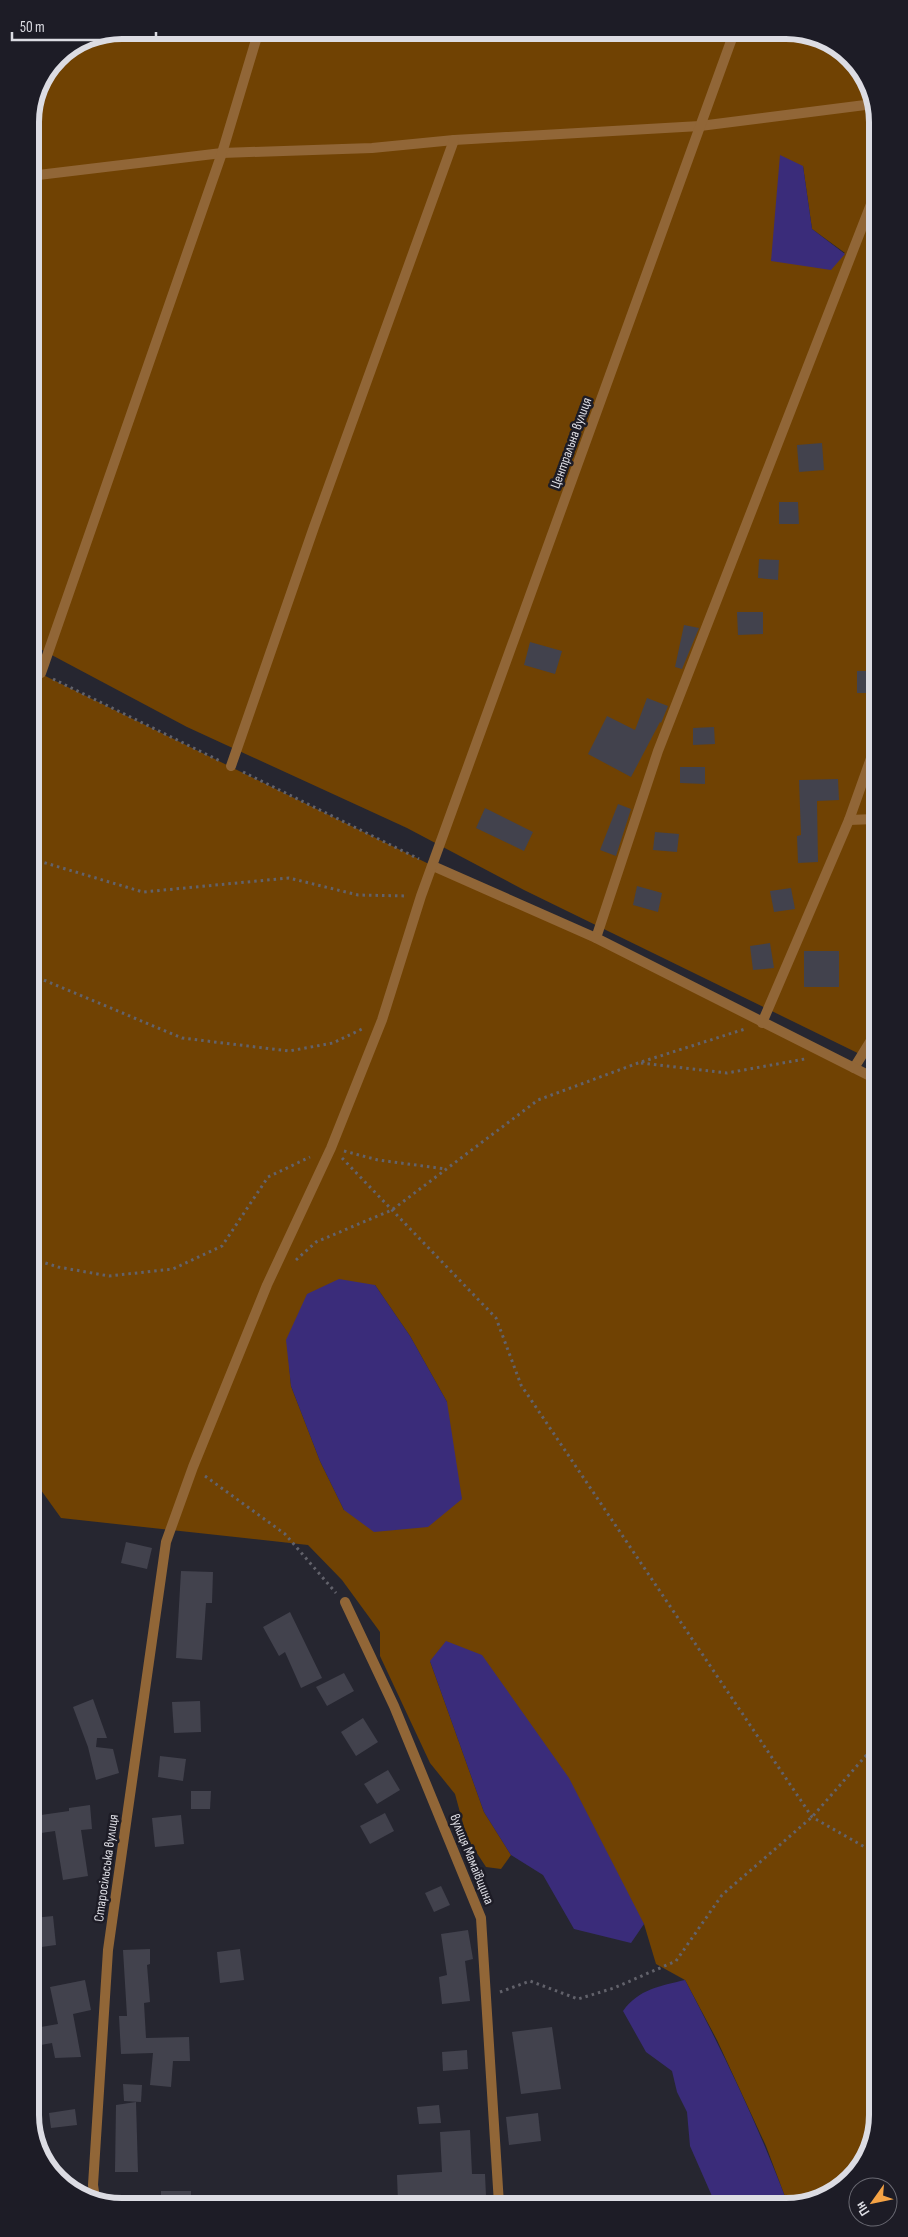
<svg xmlns="http://www.w3.org/2000/svg" width="908" height="2237" font-family="'Sofia Sans Condensed',sans-serif">
<style>
.green{fill:#704203;fill-rule:evenodd}
.water{fill:#3a2c7a}
.building{fill:#42424d}
.lines{fill:none;stroke-linecap:round;stroke-linejoin:round}
.path{stroke:#62626b;stroke-width:3;stroke-dasharray:2.5 4;stroke-linecap:butt}
.service{stroke:#916637;stroke-width:10}
.minor{stroke:#916637;stroke-width:10}
.labels{text-anchor:middle;dominant-baseline:central;stroke-width:5;stroke-linejoin:round;paint-order:stroke}
.street-label{font-size:14px;fill:#dcdce3;stroke:#1d1c26}
.rim{fill:none;stroke:#dcdce3;stroke-width:6}
</style>
<rect width="100%" height="100%" fill="#262630"/>
<g class="green">
<path d="M122,30H792L842,49L873,93L876,1062L524,890L407,828L187,727L31,644L30,116L57,57L87,37ZM803,166L812,229L845,253L771,261Z"/>
<path d="M31,669L433,866L596,938L876,1079L878,2115L859,2171L815,2202H787L766,2146L717,2040L685,1980L656,1964L644,1924L430,1661L484,1812L511,1855L501,1869L486,1867L467,1838L455,1794L430,1763L380,1656V1632L342,1580L308,1545L61,1518L33,1479ZM375,1285L410,1336L447,1402L344,1510L320,1461L291,1386L287,1340Z"/>
</g>
<g class="water">
<polygon points="780,155 803,166 812,229 845,254 831,270 771,261"/>
<polygon points="339,1279 375,1285 410,1336 447,1402 462,1499 428,1527 374,1532 344,1510 320,1461 291,1386 286,1340 307,1294"/>
<polygon points="446,1641 482,1655 569,1778 644,1924 631,1943 574,1929 543,1875 511,1855 484,1812 430,1661"/>
<path d="M685,1980C723,2052 758,2125 787,2202L715,2203L690,2146L687,2112L677,2092L672,2071L646,2052L623,2011C639,1989 660,1986 685,1980Z"/>
</g>
<g class="building">
<polygon points="822,443 824,470 799,472 797,445"/>
<polygon points="779,502 798,502 799,524 779,524"/>
<polygon points="759,559 779,560 778,580 758,578"/>
<polygon points="737,612 763,612 763,634 738,635"/>
<polygon points="684,625 699,628 682,669 675,667"/>
<polygon points="530,642 562,651 555,674 524,665"/>
<rect x="857" y="671" width="18" height="22"/>
<polygon points="647,698 668,706 661,723 660,722 631,777 588,754 607,716 635,730"/>
<polygon points="714,727 715,744 693,745 693,728"/>
<polygon points="680,767 705,767 705,784 680,783"/>
<polygon points="838,779 839,800 817,801 818,862 798,863 797,836 801,835 799,780"/>
<polygon points="618,804 631,809 616,856 600,850"/>
<polygon points="485,808 533,832 524,851 476,828"/>
<polygon points="655,832 679,834 677,852 653,850"/>
<polygon points="637,886 662,893 658,912 633,905"/>
<polygon points="791,888 795,909 774,912 770,891"/>
<polygon points="770,943 774,968 753,970 750,946"/>
<rect x="804" y="951" width="35" height="36"/>
<polygon points="126,1542 152,1548 147,1569 121,1563"/>
<polygon points="181,1571 213,1572 212,1603 206,1603 202,1660 176,1658"/>
<polygon points="290,1612 322,1678 301,1688 285,1652 279,1656 263,1627"/>
<polygon points="344,1673 354,1691 327,1706 316,1687"/>
<polygon points="93,1699 107,1738 97,1738 96,1747 113,1749 119,1773 96,1780 88,1747 73,1707"/>
<polygon points="200,1701 201,1732 174,1733 172,1702"/>
<polygon points="363,1718 378,1742 356,1756 341,1732"/>
<polygon points="160,1756 186,1759 183,1781 158,1777"/>
<polygon points="388,1770 400,1790 377,1804 364,1784"/>
<polygon points="191,1791 211,1791 210,1809 191,1809"/>
<polygon points="90,1805 92,1829 81,1830 88,1876 63,1880 55,1831 34,1834 34,1816 69,1811 69,1808"/>
<polygon points="385,1813 394,1831 370,1844 360,1826"/>
<polygon points="181,1815 184,1844 155,1847 152,1818"/>
<polygon points="441,1886 450,1905 434,1912 425,1893"/>
<polygon points="53,1916 56,1945 34,1948 34,1918"/>
<polygon points="468,1930 473,1959 465,1961 470,2001 442,2004 439,1977 447,1975 441,1934"/>
<polygon points="150,1949 150,1964 147,1965 150,2002 144,2003 146,2038 189,2037 190,2061 173,2061 171,2087 150,2085 153,2053 121,2054 119,2016 127,2016 123,1950"/>
<polygon points="240,1949 244,1980 220,1983 217,1952"/>
<polygon points="85,1980 91,2010 73,2014 81,2057 55,2058 52,2043 35,2046 35,2028 58,2024 50,1987"/>
<polygon points="552,2027 561,2089 521,2094 512,2032"/>
<polygon points="467,2050 468,2069 443,2071 442,2052"/>
<polygon points="123,2084 142,2085 141,2102 124,2101"/>
<polygon points="136,2102 138,2172 115,2172 116,2105"/>
<polygon points="439,2105 441,2123 419,2124 417,2107"/>
<polygon points="75,2109 77,2125 51,2128 49,2113"/>
<polygon points="538,2113 541,2141 509,2145 506,2117"/>
<polygon points="470,2130 472,2174 485,2174 486,2196 435,2198 435,2200 398,2202 397,2175 442,2172 440,2132"/>
<rect x="161" y="2191" width="30" height="15"/>
</g>
<g class="lines">
<g class="path">
<polyline points="53,679 220,761"/>
<polyline points="243,772 419,859"/>
<polyline points="32,859 143,892 289,878 358,895 408,896"/>
<polyline points="32,975 182,1038 289,1051 333,1043 364,1028"/>
<polyline points="641,1063 727,1073 805,1059"/>
<polyline points="344,1151 378,1160 446,1169"/>
<polyline points="342,1158 496,1318 521,1385 812,1817 877,1854"/>
<polyline points="33,1259 58,1267 109,1276 173,1269 222,1246 268,1177 310,1157"/>
<polyline points="296,1260 316,1242 392,1210 538,1100 638,1063 745,1029"/>
<polyline points="205,1476 285,1534 336,1593"/>
<polyline points="500,1992 530,1981 578,1999 614,1988 676,1961 722,1895 812,1817 877,1743"/>
</g>
<g class="service">
<polyline points="30,176 222,153 372,148 454,140 700,126 873,104"/>
<polyline points="41,673 222,153 259,30"/>
<polyline points="231,766 314,527 454,140"/>
<polyline points="849,820 875,819"/>
<polyline points="596,938 658,751 873,199"/>
<polyline points="762,1023 849,820 875,747"/>
<polyline points="854,1068 875,1034"/>
</g>
<g class="minor">
<polyline points="433,866 596,938 876,1079"/>
<polyline points="345,1602 394,1706 481,1918 499,2204"/>
<polyline points="95,2199 93,2185 108,1950 166,1542 193,1467 267,1285 331,1148 382,1020 421,896 735,30"/>
</g>
</g>
<g class="labels">
<g class="street-label">
<text transform="translate(571 443) rotate(-70)">Центральна вулиця</text>
<text transform="translate(472 1859) rotate(68)">вулиця Мамаївщина</text>
<text transform="translate(106 1868) rotate(-82)">Старосільська вулиця</text>
</g>
</g>
<path d="M0 0H908V2237H0ZM122 39H786A83 83 0 0 1 869 122V2115A83 83 0 0 1 786 2198H122A83 83 0 0 1 39 2115V122A83 83 0 0 1 122 39Z" fill="#1d1c26" fill-rule="evenodd"/>
<path class="rim" d="M122 39H786A83 83 0 0 1 869 122V2115A83 83 0 0 1 786 2198H122A83 83 0 0 1 39 2115V122A83 83 0 0 1 122 39Z"/>
<g transform="translate(873 2202) rotate(237)"><circle r="24" fill="#1d1c26" stroke="#696972"/>
<path d="M0-4L9 19L0 12L-9 19Z" fill="#f5a345"/>
<text y="-8" font-size="14" font-weight="bold" text-anchor="middle" fill="#dcdce3">Пн</text>
</g>
<path d="M12 32v8h144v-8" fill="none" stroke="#dcdce3" stroke-width="2.5"/>
<text x="20" y="32" font-size="15" fill="#dcdce3" stroke="#1d1c26" stroke-width="4" paint-order="stroke">50 m</text>
</svg>
